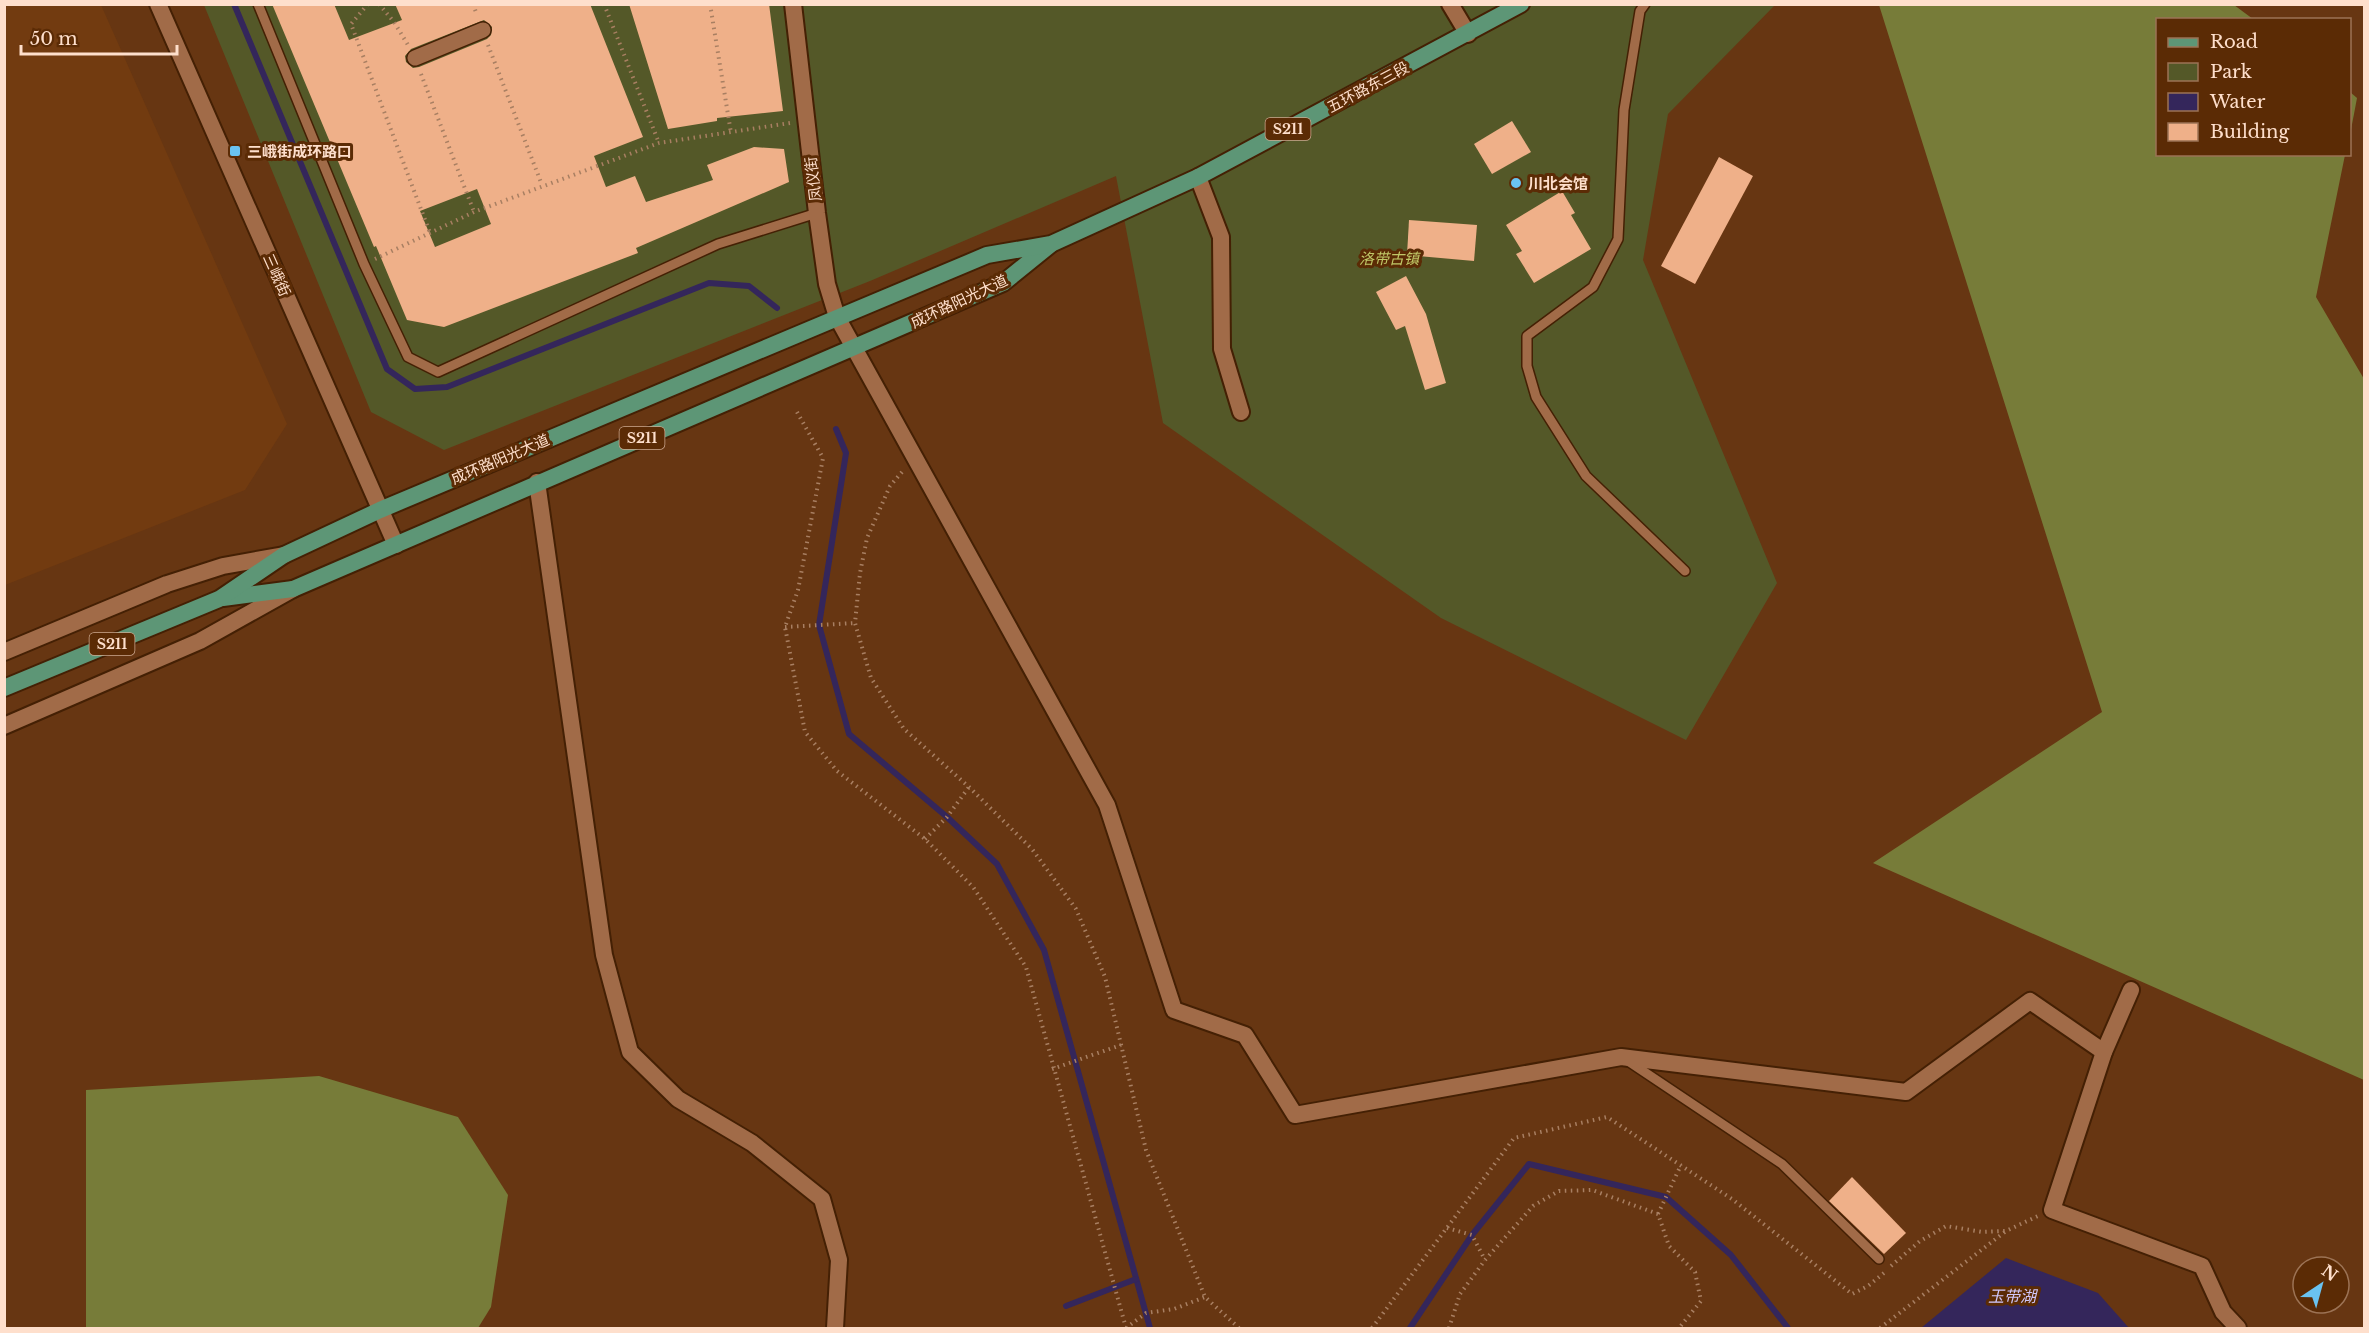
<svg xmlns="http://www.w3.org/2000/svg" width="2369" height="1333" font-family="'Libre Baskerville','Noto Sans SC',serif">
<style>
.built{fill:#723b10}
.green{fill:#545828}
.forest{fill:#777c39}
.water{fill:#34265b}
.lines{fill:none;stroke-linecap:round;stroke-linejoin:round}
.stream{stroke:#34265b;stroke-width:6}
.building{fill:#efb089;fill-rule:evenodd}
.service-casing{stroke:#442004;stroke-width:12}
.pedestrian-casing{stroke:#442004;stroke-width:18}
.minor-casing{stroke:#442004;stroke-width:20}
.tertiary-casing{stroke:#442004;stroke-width:20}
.primary-casing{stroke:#442004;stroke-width:20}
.path{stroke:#a87f62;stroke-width:4;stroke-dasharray:1.5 4.5;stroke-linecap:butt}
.service{stroke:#a16b48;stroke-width:9}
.pedestrian{stroke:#a16b48;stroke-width:15}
.minor{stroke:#a16b48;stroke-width:16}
.tertiary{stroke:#a16b48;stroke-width:16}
.primary{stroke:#5d9676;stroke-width:16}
.poi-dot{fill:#6ac3f1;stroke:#5b2b05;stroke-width:2}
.labels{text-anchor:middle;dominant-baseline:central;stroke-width:6;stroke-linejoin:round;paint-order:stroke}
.shield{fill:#5b2b05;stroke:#cda990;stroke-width:1.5}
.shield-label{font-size:14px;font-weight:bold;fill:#fedfcc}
.street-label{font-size:15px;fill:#fedfcc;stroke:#5b2b05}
.poi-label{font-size:15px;font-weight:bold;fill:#fedfcc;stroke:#5b2b05;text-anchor:start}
.park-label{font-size:15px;font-style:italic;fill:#bfc767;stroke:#5b2b05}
.water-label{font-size:16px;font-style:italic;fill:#d0c7fb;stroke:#5b2b05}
</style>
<rect width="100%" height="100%" fill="#673612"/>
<polygon class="built" points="5,4 101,5 287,424 245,490 5,585"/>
<polygon class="green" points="204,5 1775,5 1668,114 1643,260 1777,583 1686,740 1441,618 1163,423 1116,176 870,281 444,450 371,412"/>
<g class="forest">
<polygon points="1879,5 2234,5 2253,19 2158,20 2158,154 2345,155 2316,297 2364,379 2364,1080 1873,863 2102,712"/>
<polygon points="2350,92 2357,98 2350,135"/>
<polygon points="319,1076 458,1117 508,1195 491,1307 478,1328 86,1328 86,1090"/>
</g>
<polygon class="water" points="2006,1258 2098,1293 2129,1328 1921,1328"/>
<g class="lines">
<g class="stream">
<polyline points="234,4 387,369 415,389 447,387 709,283 749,286 777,308"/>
<polyline points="836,429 846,453 819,625 849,734 947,817 997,864 1044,950 1150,1328"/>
<polyline points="1066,1306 1136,1279"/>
<polyline points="1410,1328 1472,1235 1529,1164 1666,1197 1731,1255 1788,1328"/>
</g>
</g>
<g class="building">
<path d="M272,4H334L349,40L402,20L395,4H590L643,137L594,156L606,187L635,176L646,202L713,180L707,165L754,147L784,149L789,182L636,248L638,253L444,327L407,320L376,246L374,247ZM484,20L492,27L491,35L487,39L419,67L413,68L406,62L405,56L411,49ZM477,189L491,224L435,247L420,211Z"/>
<polygon points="629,4 769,4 783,111 717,118 717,121 668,129"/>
<polygon points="1512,121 1531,152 1492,174 1474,144"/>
<polygon points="1719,157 1753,176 1695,284 1661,266"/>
<polygon points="1562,191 1575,213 1571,215 1591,249 1534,283 1516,254 1522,251 1506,225"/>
<polygon points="1409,220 1477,225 1474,261 1407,255"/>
<polygon points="1406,276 1426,314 1446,383 1425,390 1405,326 1396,330 1376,292"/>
<polygon points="1852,1177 1906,1233 1884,1254 1829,1201"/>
</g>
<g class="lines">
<defs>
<g id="service">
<polyline points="258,4 364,264 408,357 438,372 718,244 817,213"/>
<polyline points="1645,4 1640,11 1624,110 1618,239 1593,287 1527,336 1527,366 1536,397 1586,476 1685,571"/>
<polyline points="1628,1061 1782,1164 1879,1259"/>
</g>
<polyline id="pedestrian" points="415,58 483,30"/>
<g id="minor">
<polyline points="793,4 817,213 827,284 837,317 1107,805 1174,1010 1245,1035 1295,1115 1621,1057 1906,1092 2030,1001 2104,1052"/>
<polyline points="1450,4 1468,34"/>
<polyline points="1198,177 1221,237 1222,349 1241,412"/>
<polyline points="2131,990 2104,1052 2052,1210 2202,1266 2223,1312 2238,1328"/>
</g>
<g id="tertiary">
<polyline points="158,4 396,545"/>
<polyline points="537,482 604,955 630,1052 678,1099 752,1143 822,1199 839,1260 835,1328"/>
<polyline points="4,652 167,584 223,566 284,555"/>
<polyline points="4,726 200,641 293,589"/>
</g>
<g id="primary">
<polyline points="223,598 293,589 1003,283 1050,245"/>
<polyline points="4,688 219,599 284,555 380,510 987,255 1051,244 1198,177 1521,4"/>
</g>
</defs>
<use href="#service" class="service-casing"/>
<use href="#pedestrian" class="pedestrian-casing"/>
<use href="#minor" class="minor-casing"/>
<use href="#tertiary" class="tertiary-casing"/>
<use href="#primary" class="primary-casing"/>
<g class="path">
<polyline points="368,4 351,24 430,233"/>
<polyline points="379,4 394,22 408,45"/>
<polyline points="473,4 477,15"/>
<polyline points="604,4 659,143"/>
<polyline points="710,4 731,133"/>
<polyline points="488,45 542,185"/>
<polyline points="421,74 474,212"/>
<polyline points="375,259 474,212 659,143 790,123"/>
<polyline points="797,412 823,458 798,590 785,627 805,732 837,771 925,839 973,887 1026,967 1126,1328"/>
<polyline points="902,472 890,486 867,538 860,573 855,623 871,678 904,729 969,787 1032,849 1076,909 1105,977 1146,1150 1205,1297 1239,1328"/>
<polyline points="785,627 855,623"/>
<polyline points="925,839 947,817 969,787"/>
<polyline points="1052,1069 1121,1045"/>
<polyline points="1658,1214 1681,1165"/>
<polyline points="1447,1228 1472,1235 1485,1260"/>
<polyline points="1891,1266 1920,1241 1946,1226 1982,1232 2006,1231 2038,1216"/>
<polyline points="1126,1328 1146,1313 1174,1309 1205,1297"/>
<polyline points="1372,1328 1514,1138 1607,1117 1732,1199 1852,1294 1868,1286 1884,1273"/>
<polyline points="1449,1328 1460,1294 1485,1260 1533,1206 1559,1191 1592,1190 1658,1214 1669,1246 1695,1272 1701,1301 1679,1328"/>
<polyline points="1880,1328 2006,1231"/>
</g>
<use href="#service" class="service"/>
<use href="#pedestrian" class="pedestrian"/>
<use href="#minor" class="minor"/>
<use href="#tertiary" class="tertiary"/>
<use href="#primary" class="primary"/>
</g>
<g class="poi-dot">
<rect x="229" y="145" width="12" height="12" rx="3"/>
<circle cx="1516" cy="183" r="6"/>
</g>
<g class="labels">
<g class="shield">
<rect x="1265.5" y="118" width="45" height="22" rx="4.5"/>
<rect x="619.5" y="427" width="45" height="22" rx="4.5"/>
<rect x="89.5" y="633" width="45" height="22" rx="4.5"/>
</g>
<g class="shield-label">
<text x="1288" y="129">S211</text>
<text x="642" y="438">S211</text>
<text x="112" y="644">S211</text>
</g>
<g class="street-label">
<text transform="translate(1368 87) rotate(-28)">五环路东三段</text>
<text transform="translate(813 179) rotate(-97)">凤仪街</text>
<text transform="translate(277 275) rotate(66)">三峨街</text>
<text transform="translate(959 301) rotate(-25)">成环路阳光大道</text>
<text transform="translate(500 459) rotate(-23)">成环路阳光大道</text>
</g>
<g class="poi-label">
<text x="247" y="151">三峨街成环路口</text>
<text x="1528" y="183">川北会馆</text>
</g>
<g class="park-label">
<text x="1389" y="258">洛带古镇</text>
</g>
<g class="water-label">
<text x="2012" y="1296">玉带湖</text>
</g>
</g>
<rect width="2369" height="1333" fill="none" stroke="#fedfcc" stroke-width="12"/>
<rect x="2156" y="18" width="195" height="138" fill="#5b2b05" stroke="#9c7355" stroke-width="1.5"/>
<rect x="2168" y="38" width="30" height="9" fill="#5d9676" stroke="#9c7355" stroke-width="1.5"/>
<text x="2210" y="48" font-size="18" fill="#fedfcc">Road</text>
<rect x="2168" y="63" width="30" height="18" fill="#545828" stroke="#9c7355" stroke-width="1.5"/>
<text x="2210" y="78" font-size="18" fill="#fedfcc">Park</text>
<rect x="2168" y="93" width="30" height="18" fill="#34265b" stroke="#9c7355" stroke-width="1.5"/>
<text x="2210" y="108" font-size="18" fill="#fedfcc">Water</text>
<rect x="2168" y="123" width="30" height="18" fill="#efb089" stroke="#9c7355" stroke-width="1.5"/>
<text x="2210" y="138" font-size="18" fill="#fedfcc">Building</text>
<g transform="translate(2321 1285) rotate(36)"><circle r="28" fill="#5b2b05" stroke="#9c7355" stroke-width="1.5"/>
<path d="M0-4.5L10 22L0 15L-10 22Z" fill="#6ac3f1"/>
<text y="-9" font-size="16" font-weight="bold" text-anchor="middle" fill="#fedfcc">N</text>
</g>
<path d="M21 45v9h156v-9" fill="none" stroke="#fedfcc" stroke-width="3"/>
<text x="30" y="45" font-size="18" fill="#fedfcc" stroke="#5b2b05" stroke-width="4.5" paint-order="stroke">50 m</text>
</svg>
